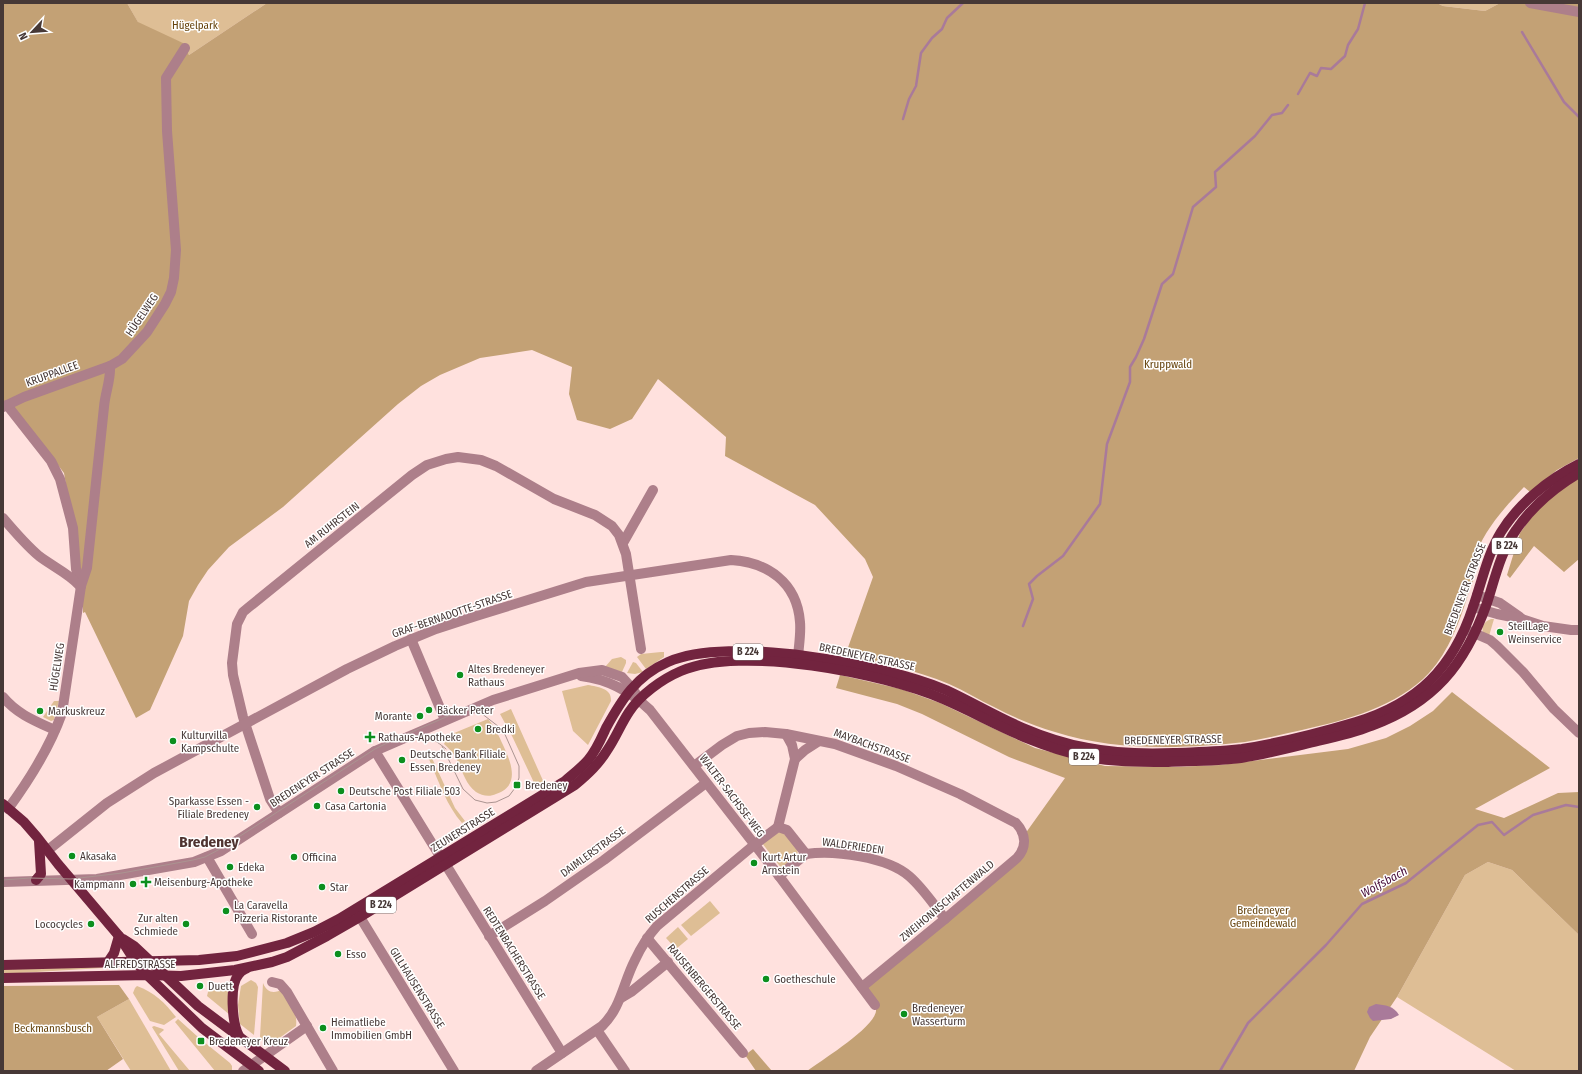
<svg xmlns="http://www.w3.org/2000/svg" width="1582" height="1074" font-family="'Fira Sans Condensed',sans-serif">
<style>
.green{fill:#debe95}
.forest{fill:#c3a175}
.water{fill:#a97a9a}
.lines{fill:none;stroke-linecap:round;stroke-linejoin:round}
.stream{stroke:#a97a9a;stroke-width:2.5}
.minor{stroke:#ad7f8a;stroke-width:10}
.major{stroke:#72243f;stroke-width:10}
.tram{stroke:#ab9491;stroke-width:1}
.poi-dot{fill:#0c8f1e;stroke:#fff;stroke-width:1.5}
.labels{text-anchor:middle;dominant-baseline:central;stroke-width:3;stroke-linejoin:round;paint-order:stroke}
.shield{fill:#fff;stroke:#7e7472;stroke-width:1}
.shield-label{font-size:10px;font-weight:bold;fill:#463836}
.park-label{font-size:11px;fill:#66430c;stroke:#fff}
.street-label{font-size:11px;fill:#463836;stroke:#fff}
.poi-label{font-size:11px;fill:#463836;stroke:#fff;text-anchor:start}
.water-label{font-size:12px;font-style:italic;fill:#470e3a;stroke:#fff}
.district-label{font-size:15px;font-weight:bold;fill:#4f3330;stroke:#fff}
</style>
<rect width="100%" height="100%" fill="#ffe1de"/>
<g class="green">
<polygon points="127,3 267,3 189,55 182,43 139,24"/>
<polygon points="1437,3 1500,3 1485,11 1443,6"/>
<path d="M1491,619H1494L1489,636L1483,633C1481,626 1485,621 1491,619Z"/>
<polygon points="661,652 664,652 664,657 646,669 637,657 641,654"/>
<polygon points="621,657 626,660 626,663 622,672 605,667 612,659"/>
<polygon points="633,662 636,663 643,672 635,674 627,673"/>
<path d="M588,685C598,687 612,688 611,701L588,745L573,731L562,691Z"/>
<polygon points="54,701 59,701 54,720 51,721 43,717"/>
<polygon points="511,709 545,785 537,789 512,736 500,714"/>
<path d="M488,719C495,727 499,736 503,745C511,762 521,786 496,794C490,797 482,796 476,792C465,784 462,769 456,758C453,752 448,748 444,744L447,736Z"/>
<path d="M431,756L455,808L465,821L462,823C446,805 438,779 428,757Z"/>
<path d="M781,832C789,836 803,850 796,859C793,863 786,866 782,869L762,843L776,833Z"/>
<polygon points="1488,862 1512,870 1579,935 1579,1071 1516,1071 1397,997 1465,875"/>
<polygon points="710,901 720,913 691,936 681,925"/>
<polygon points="678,927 688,939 676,949 666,938"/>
<polygon points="102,966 102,968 3,974 3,969"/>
<polygon points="251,980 256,983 258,987 254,1035 240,1024 238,1005 241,986"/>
<polygon points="231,983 230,1015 207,996 210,984"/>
<path d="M263,983C267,993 274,994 283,989C289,1001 298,1012 296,1026L271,1044L264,1042L260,1037Z"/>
<path d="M137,986C154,992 165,1003 176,1017L164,1025L150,1021L133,993L135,988Z"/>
<polygon points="129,999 171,1071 131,1071 97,1017"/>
<polygon points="178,1019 198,1037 230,1063 232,1066 232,1071 215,1071 175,1022"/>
<polygon points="154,1026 163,1029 164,1030 159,1034 190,1071 179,1071 152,1027"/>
</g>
<g class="forest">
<path d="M3,3H127L138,22L183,43L189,55L267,3H1437L1443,6L1485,11L1500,3H1579V458L1557,470L1530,492L1524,487C1506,506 1481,533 1475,559C1474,563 1475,568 1475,572C1474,580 1470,588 1468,595C1459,623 1449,651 1429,673C1397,707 1346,720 1302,730C1283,734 1264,739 1245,742C1185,749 1113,751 1055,732C1034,726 1013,717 994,707C979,700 965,691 949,684C916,670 881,663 845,656L873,577L865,559L815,505L725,456L726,437L658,379L632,419L610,429L577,420L569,394L572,367L532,350L480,358L440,375L421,386L398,404L283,507L229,547L208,570L198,585L189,601L183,636L150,710L136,718L85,612L83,613V586L64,473L33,432L3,408Z"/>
<polygon points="1579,478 1579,559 1564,572 1534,546 1510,578 1507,575 1520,533 1534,514 1557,491"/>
<path d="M840,675L901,689L940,703L1035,748L1105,766L1175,767L1220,765L1348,749L1386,738L1410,726L1433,711L1452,692L1550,768L1475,809L1504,818L1558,793L1579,792V935L1512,870L1488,862L1465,875L1397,997L1370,1037L1354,1071H807C822,1060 874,1028 876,1011C877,1002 868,993 864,986L1017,859L1025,834L1065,778L1009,757L922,714L897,704L836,688Z"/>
<polygon points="119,985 129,999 97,1017 123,1059 106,1071 3,1071 3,986"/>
<polygon points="753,1049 772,1071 756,1071 745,1055"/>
</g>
<path class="water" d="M1376,1004C1385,1005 1394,1006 1399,1015L1391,1019L1373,1021L1370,1018L1367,1012L1369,1007Z"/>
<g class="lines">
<g class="stream">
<polyline points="1522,32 1564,102 1579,117"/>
<polyline points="1298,94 1310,73 1317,76 1321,68 1331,69 1345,56 1348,45 1358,29 1365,3"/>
<polyline points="903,119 909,99 916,86 921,53 932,38 942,29 947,18 963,3"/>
<polyline points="1023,626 1033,599 1029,584 1037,576 1063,556 1100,504 1107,444 1130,382 1130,367 1136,357 1144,339 1162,284 1173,274 1193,207 1216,187 1215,172 1255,136 1272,115 1282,113 1288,105"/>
<polyline points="1220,1071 1248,1023 1326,945 1362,904 1406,883 1478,825 1492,822 1504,835 1533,815 1566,805 1579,807"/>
</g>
<g class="minor">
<polyline points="1530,3 1579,12"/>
<polyline points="7,405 51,461 60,479 73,528 76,569 81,586"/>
<polyline points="3,407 24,397 110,366"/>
<path d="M3,518C14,531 26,545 39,556C52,566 68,573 79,585"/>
<polyline points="623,543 653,490"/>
<polyline points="1477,595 1500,603 1520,617"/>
<polyline points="1473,607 1497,614 1522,619 1543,626 1571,630 1579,630"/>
<polyline points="1467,630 1490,640 1497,646 1523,672 1554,709 1579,733"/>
<polyline points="411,639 445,720"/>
<path d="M581,676C607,679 631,692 650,710L779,876L875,1005"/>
<path d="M3,697C17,714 35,721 55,730"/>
<polyline points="375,751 441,858"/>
<polyline points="795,759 805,750 819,741"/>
<path d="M694,766L722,745L737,736L749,733L765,732L786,734L835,744L896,766L960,794L1016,823C1026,834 1027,847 1017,858L945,919L862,987"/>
<path d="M8,809C30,779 50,747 62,713L81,586L87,568L104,407C105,393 111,380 110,366L122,359L147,332L165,304L171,292L174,278L176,250L167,131L166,78L185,48"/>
<polyline points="279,813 270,799 243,717 233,675 232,663 237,624 243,612 249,607 412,475 427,465 446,459 458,457 481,460 496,466 554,499 595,515 612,526 619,535 626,554 641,649"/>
<polyline points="778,827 795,759 792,745 786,734"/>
<path d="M48,850L107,803L154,773L347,669L395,646L436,629L476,616L586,582L731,560C767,562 797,582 800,622C801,633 799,645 798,656"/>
<path d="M806,854C835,850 887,857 909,876C923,888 934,905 945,919"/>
<polyline points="207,857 252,934"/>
<polyline points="446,865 562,1053"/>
<polyline points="3,882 97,879 194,862 221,851 375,751 493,700 579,673 602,670 622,677 632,688 640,700"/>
<polyline points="360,917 454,1071"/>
<polyline points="489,936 545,901 604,860 706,783"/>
<polyline points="647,938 743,1053"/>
<polyline points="272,982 280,984 287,992 333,1071"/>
<polyline points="621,998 631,992 668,962"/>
<polyline points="597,1030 625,1071"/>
<polyline points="243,1071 307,1026"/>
<path d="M536,1071L602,1026C621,1008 623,983 635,960C641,947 648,936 657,926L754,845L778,827L787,830L806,854L779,876"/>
</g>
<g class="major">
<polyline points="3,804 24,822 37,837 58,864 119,936 135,961 147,975 202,1028 259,1071"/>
<polyline points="36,880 41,874 39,841"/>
<polyline points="123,939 134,946 198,1006 285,1071"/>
<polyline points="108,962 114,953 119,936"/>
<path d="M3,965L199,960L237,956L287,943L314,932L339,919L565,781C573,774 581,768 588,760C596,751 601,739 606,728C622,699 636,676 668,662C730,635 884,664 946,690C972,702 997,717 1023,728C1044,737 1066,744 1088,748C1117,754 1145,754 1174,753C1197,752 1219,752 1242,749C1280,743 1319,733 1356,722C1418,703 1453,668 1473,607C1482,582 1487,555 1501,532C1519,503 1549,479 1579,464"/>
<path d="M3,978L147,975L181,976L235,970L272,962L287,957L327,936L360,917L575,785C588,774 599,764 608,749C616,737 621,724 629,712C640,695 662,679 681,671C741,645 883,673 943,699C991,720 1030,745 1083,756C1111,762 1139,762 1168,762C1192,761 1217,761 1241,758C1267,754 1293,747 1318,741C1336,737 1354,733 1371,726C1434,703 1465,665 1487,603C1495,578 1501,551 1516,530C1533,505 1554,488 1579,473"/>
<path d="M239,1036C232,1023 229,985 239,974C241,971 244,970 247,968"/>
</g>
<g class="tram">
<path d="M408,737C424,732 434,739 446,749"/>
<polyline points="3,880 30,878 71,879 122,873 193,860 205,857 220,849 375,749 391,741 460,711 474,710 481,713 503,730 519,766 519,778 515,788 509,796 496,802 487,803 475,800 463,789 442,746"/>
</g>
</g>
<g class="poi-dot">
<circle cx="1500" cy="632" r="4"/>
<circle cx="460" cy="675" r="4"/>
<circle cx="429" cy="710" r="4"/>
<circle cx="40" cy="711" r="4"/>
<circle cx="420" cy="716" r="4"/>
<circle cx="478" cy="729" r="4"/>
<path d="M368 731h4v4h4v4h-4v4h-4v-4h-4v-4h4z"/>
<circle cx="173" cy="741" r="4"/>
<circle cx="402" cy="760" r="4"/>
<rect x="513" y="781" width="8" height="8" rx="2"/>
<circle cx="341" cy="791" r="4"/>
<circle cx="317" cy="806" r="4"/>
<circle cx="257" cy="807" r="4"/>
<circle cx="72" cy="856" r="4"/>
<circle cx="294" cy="857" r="4"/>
<circle cx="754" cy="863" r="4"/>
<circle cx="230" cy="867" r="4"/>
<path d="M144 876h4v4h4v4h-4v4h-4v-4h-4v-4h4z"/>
<circle cx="133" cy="884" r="4"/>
<circle cx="322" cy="887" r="4"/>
<circle cx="226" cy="911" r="4"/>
<circle cx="91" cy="924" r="4"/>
<circle cx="186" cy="924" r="4"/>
<circle cx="338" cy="954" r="4"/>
<circle cx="766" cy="979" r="4"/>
<circle cx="200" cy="986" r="4"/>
<circle cx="904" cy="1014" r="4"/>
<circle cx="323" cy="1028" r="4"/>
<rect x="197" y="1037" width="8" height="8" rx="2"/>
</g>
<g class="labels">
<g class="shield">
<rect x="1492" y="538" width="30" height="16" rx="3"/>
<rect x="733" y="644" width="30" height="16" rx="3"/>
<rect x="1069" y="749" width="30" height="16" rx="3"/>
<rect x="366" y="897" width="30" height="16" rx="3"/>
</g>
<g class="shield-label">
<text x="1507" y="546">B 224</text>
<text x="748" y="652">B 224</text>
<text x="1084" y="757">B 224</text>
<text x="381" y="905">B 224</text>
</g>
<g class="park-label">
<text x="195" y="25">Hügelpark</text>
<text x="1168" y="364">Kruppwald</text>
<text x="1263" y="910">Bredeneyer<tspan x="1263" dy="13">Gemeindewald</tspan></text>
<text x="53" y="1028">Beckmannsbusch</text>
</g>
<g class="street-label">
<text transform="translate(142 315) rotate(-56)">HÜGELWEG</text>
<text transform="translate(52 374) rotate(-20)">KRUPPALLEE</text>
<text transform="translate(332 525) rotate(-38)">AM RUHRSTEIN</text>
<text transform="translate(1465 589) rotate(-69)">BREDENEYER STRASSE</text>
<text transform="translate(452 614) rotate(-19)">GRAF-BERNADOTTE-STRASSE</text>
<text transform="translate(867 657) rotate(12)">BREDENEYER STRASSE</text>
<text transform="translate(57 667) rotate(-81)">HÜGELWEG</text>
<text transform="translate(1173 740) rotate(-1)">BREDENEYER STRASSE</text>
<text transform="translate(872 746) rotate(20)">MAYBACHSTRASSE</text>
<text transform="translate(312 778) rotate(-33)">BREDENEYER STRASSE</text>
<text transform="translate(732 796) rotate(53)">WALTER-SACHSSE-WEG</text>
<text transform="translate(463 830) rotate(-32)">ZEUNERSTRASSE</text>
<text transform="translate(853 846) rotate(8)">WALDFRIEDEN</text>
<text transform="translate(593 852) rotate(-36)">DAIMLERSTRASSE</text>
<text transform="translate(677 895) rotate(-41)">RUSCHENSTRASSE</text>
<text transform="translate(947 901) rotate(-40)">ZWEIHONNSCHAFTENWALD</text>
<text transform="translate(514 953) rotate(58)">REDTENBACHERSTRASSE</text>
<text x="140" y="964">ALFREDSTRASSE</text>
<text transform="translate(704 987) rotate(50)">RAUSENBERGERSTRASSE</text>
<text transform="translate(417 988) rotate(58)">GILLHAUSENSTRASSE</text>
</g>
<g class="poi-label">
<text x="1508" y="626">SteilLage<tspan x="1508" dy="13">Weinservice</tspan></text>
<text x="468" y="669">Altes Bredeneyer<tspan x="468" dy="13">Rathaus</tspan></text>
<text x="437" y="710">Bäcker Peter</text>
<text x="48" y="711">Markuskreuz</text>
<text x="412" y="716" text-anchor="end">Morante</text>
<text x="486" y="729">Bredki</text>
<text x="181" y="735">Kulturvilla<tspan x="181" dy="13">Kampschulte</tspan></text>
<text x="378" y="737">Rathaus-Apotheke</text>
<text x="410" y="754">Deutsche Bank Filiale<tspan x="410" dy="13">Essen Bredeney</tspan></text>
<text x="525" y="785">Bredeney</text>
<text x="349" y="791">Deutsche Post Filiale 503</text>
<text x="249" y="801" text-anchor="end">Sparkasse Essen -<tspan x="249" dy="13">Filiale Bredeney</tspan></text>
<text x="325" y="806">Casa Cartonia</text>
<text x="80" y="856">Akasaka</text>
<text x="302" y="857">Officina</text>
<text x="762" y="857">Kurt Artur<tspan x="762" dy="13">Arnstein</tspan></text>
<text x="238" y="867">Edeka</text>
<text x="154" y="882">Meisenburg-Apotheke</text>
<text x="125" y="884" text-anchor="end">Kampmann</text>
<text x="330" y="887">Star</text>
<text x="234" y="905">La Caravella<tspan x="234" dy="13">Pizzeria Ristorante</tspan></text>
<text x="178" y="918" text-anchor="end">Zur alten<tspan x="178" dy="13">Schmiede</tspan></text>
<text x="83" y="924" text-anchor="end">Lococycles</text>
<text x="346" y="954">Esso</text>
<text x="774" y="979">Goetheschule</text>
<text x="208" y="986">Duett</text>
<text x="912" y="1008">Bredeneyer<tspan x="912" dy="13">Wasserturm</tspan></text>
<text x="331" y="1022">Heimatliebe<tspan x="331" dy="13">Immobilien GmbH</tspan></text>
<text x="209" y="1041">Bredeneyer Kreuz</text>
</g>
<g class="water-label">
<text transform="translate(1384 882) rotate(-29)">Wolfsbach</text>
</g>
<g class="district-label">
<text x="209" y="842">Bredeney</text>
</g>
</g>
<rect width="1582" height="1074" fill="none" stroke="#463836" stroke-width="8"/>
<g transform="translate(32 32) rotate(244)" stroke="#ffffff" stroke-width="3" paint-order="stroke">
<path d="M0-3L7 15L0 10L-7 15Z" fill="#463836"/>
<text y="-6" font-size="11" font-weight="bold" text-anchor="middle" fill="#463836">N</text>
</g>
</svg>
